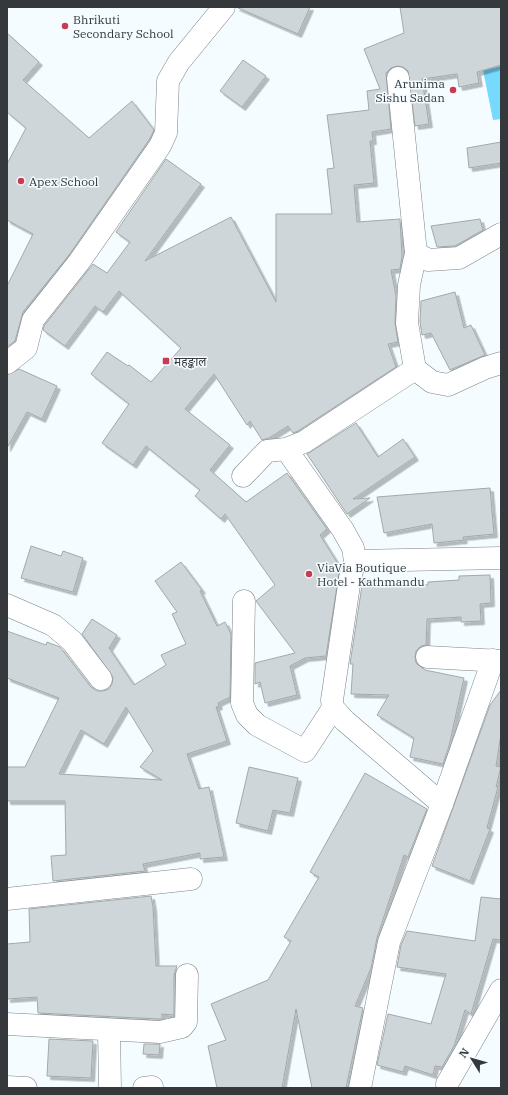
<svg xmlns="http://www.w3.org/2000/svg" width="508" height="1095" font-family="'IBM Plex Serif','Noto Sans Devanagari',serif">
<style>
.green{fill:#76d9fe}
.building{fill:#ced6da;stroke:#a1a9ac;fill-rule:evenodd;filter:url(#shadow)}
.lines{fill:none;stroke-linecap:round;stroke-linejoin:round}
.street-casing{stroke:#7c8487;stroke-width:23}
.street{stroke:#fff;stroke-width:22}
.poi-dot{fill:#ca3a53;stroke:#f5fcff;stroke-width:1.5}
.labels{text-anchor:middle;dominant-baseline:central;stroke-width:3;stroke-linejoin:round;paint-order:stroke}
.poi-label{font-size:12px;fill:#36393b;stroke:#f5fcff;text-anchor:start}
</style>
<defs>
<filter id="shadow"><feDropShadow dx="3.5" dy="3.5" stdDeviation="0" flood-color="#0004"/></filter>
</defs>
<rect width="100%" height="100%" fill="#f5fcff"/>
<polygon class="green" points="501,66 501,119 493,120 483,70"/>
<g class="building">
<polygon points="236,7 310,7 298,34"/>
<polygon points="400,7 501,7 501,65 477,72 479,83 459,87 457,74 422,79 429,124 415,126 408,71 403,67 397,66 391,68 386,73 391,129 372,132 373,141 370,141 374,183 354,185 357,222 400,219 402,256 400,269 391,270 396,296 395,323 398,342 388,344 396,367 298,431 293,433 288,426 269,438 262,440 250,421 247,425 214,374 185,409 230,445 210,470 246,502 287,473 327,529 320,535 340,567 326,656 305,658 290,666 297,695 265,703 260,682 255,684 255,663 295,653 256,601 275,585 225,514 221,519 195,496 200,490 146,446 133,465 102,443 129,404 91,374 107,352 128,366 129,365 151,382 181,348 119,291 103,312 95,306 65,346 43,330 44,326 93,264 107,273 130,242 116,232 166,159 201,184 145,261 231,217 276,302 276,214 332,214 327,169 334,168 327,115 369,110 367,91 380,89 364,49 404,33"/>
<polygon points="7,33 39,62 23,80 89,138 132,101 154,130 149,140 69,255 23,312 15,341 7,347 7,286 33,234 7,220 7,164 26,128 7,112"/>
<polygon points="243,60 266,76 242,107 220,91"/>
<polygon points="501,142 501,163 469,168 467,148"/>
<polygon points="480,219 483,230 455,246 437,247 431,226"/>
<polygon points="455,292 464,328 471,325 485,355 450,370 431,333 422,335 420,322 421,301"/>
<polygon points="19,369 57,386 42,419 27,412 7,448 7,375"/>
<polygon points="356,423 378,457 403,439 415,457 353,499 370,498 347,514 307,454"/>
<polygon points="490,488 494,534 463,537 464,540 434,543 432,524 384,533 377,497"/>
<polygon points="31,546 61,556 63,551 83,558 73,592 21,578"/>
<path d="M181,562L202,590L200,591L217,626L225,622L231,634L230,697L218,703L219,706L216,707L227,741L187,754L199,789L209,787L224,857L200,859V853L143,864L145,871L53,881L51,856L66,855L65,801H7V767H25L59,698L7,678V631L46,645L47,642L60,647L91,687L97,691H103L109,689L112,684L113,677L82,634L92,619L117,635L109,648L134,685L166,665L161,655L186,644L172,614L177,612L155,581ZM126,707L153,751L140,767L162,780L59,774L81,730L104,744Z"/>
<polygon points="490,575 491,603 480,604 481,621 461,622 461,617 427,619 426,645 421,646 416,651 415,657 416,663 425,670 464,678 449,746 443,764 410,757 414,738 377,715 389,695 351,694 353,664 350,664 363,579 428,585 428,582 459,580 459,576"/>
<polygon points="501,690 501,734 496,766 501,767 496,787 498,787 487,828 490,829 470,881 432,866 490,705"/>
<polygon points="249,767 298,778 290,813 273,810 268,831 236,823"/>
<polygon points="365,773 427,809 408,857 404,855 377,938 371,968 355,1006 363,1008 346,1088 312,1088 296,1009 282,1088 217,1088 208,1046 226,1040 211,1004 268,980 291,941 284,937 319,877 310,872"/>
<polygon points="151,896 153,907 156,966 177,966 174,975 174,1015 162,1014 162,1019 159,1019 38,1013 37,997 7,999 7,944 30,942 29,909"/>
<polygon points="481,897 501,899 501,940 493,939 471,1014 465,1010 454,1046 442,1067 435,1066 433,1075 405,1066 403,1072 377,1065 388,1014 431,1024 446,974 397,967 401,945 407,931 475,941"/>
<polygon points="49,1039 93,1041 91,1078 47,1076"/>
<polygon points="144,1044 160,1044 159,1055 143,1054"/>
</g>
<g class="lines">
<defs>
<g id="street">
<polyline points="398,78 416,253 409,285 407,323 415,369"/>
<polyline points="416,253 428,260 459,258 501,234"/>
<polyline points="7,363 26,348 33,320 79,262 160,146 166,133 168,81 179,62 224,7"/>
<polyline points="286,449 343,530 353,548 355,561 350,578 332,700 333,708 345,721 442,804"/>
<polyline points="243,476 267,451 286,449 304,442 415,369 432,382 448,385 485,368 501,363"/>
<polyline points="355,561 501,558"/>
<polyline points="244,601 242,703 247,715 257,725 305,751 333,708"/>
<polyline points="7,605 53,625 72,641 101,679"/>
<polyline points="427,657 501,661"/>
<polyline points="7,899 191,879"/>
<polyline points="7,1024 160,1032 182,1027 186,1022 187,975"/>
<polyline points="109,1030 110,1088"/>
<polyline points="447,1084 501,990"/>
<polyline points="7,1087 26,1088"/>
<polyline points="144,1088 152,1087"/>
<polyline points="360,1088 389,942 442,804 493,660"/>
</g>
</defs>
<use href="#street" class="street-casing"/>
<use href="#street" class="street"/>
</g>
<g class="poi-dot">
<circle cx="65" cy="26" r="4"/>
<circle cx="453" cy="90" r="4"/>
<circle cx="21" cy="181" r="4"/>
<rect x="162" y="357" width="8" height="8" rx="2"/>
<circle cx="309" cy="574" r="4"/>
</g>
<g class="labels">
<g class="poi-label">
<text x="73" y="19">Bhrikuti<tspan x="73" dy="14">Secondary School</tspan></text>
<text x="445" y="83" text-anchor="end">Arunima<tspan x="445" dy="14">Sishu Sadan</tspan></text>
<text x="29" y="181">Apex School</text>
<text x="174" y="361">महङ्काल</text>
<text x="317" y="567">ViaVia Boutique<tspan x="317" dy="14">Hotel - Kathmandu</tspan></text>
</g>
</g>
<rect width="508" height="1095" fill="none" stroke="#36393b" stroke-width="16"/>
<g transform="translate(472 1059) rotate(307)" stroke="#f5fcff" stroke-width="3" paint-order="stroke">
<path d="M0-3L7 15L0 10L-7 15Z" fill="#36393b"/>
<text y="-6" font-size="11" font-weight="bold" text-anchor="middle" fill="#36393b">N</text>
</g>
</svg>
